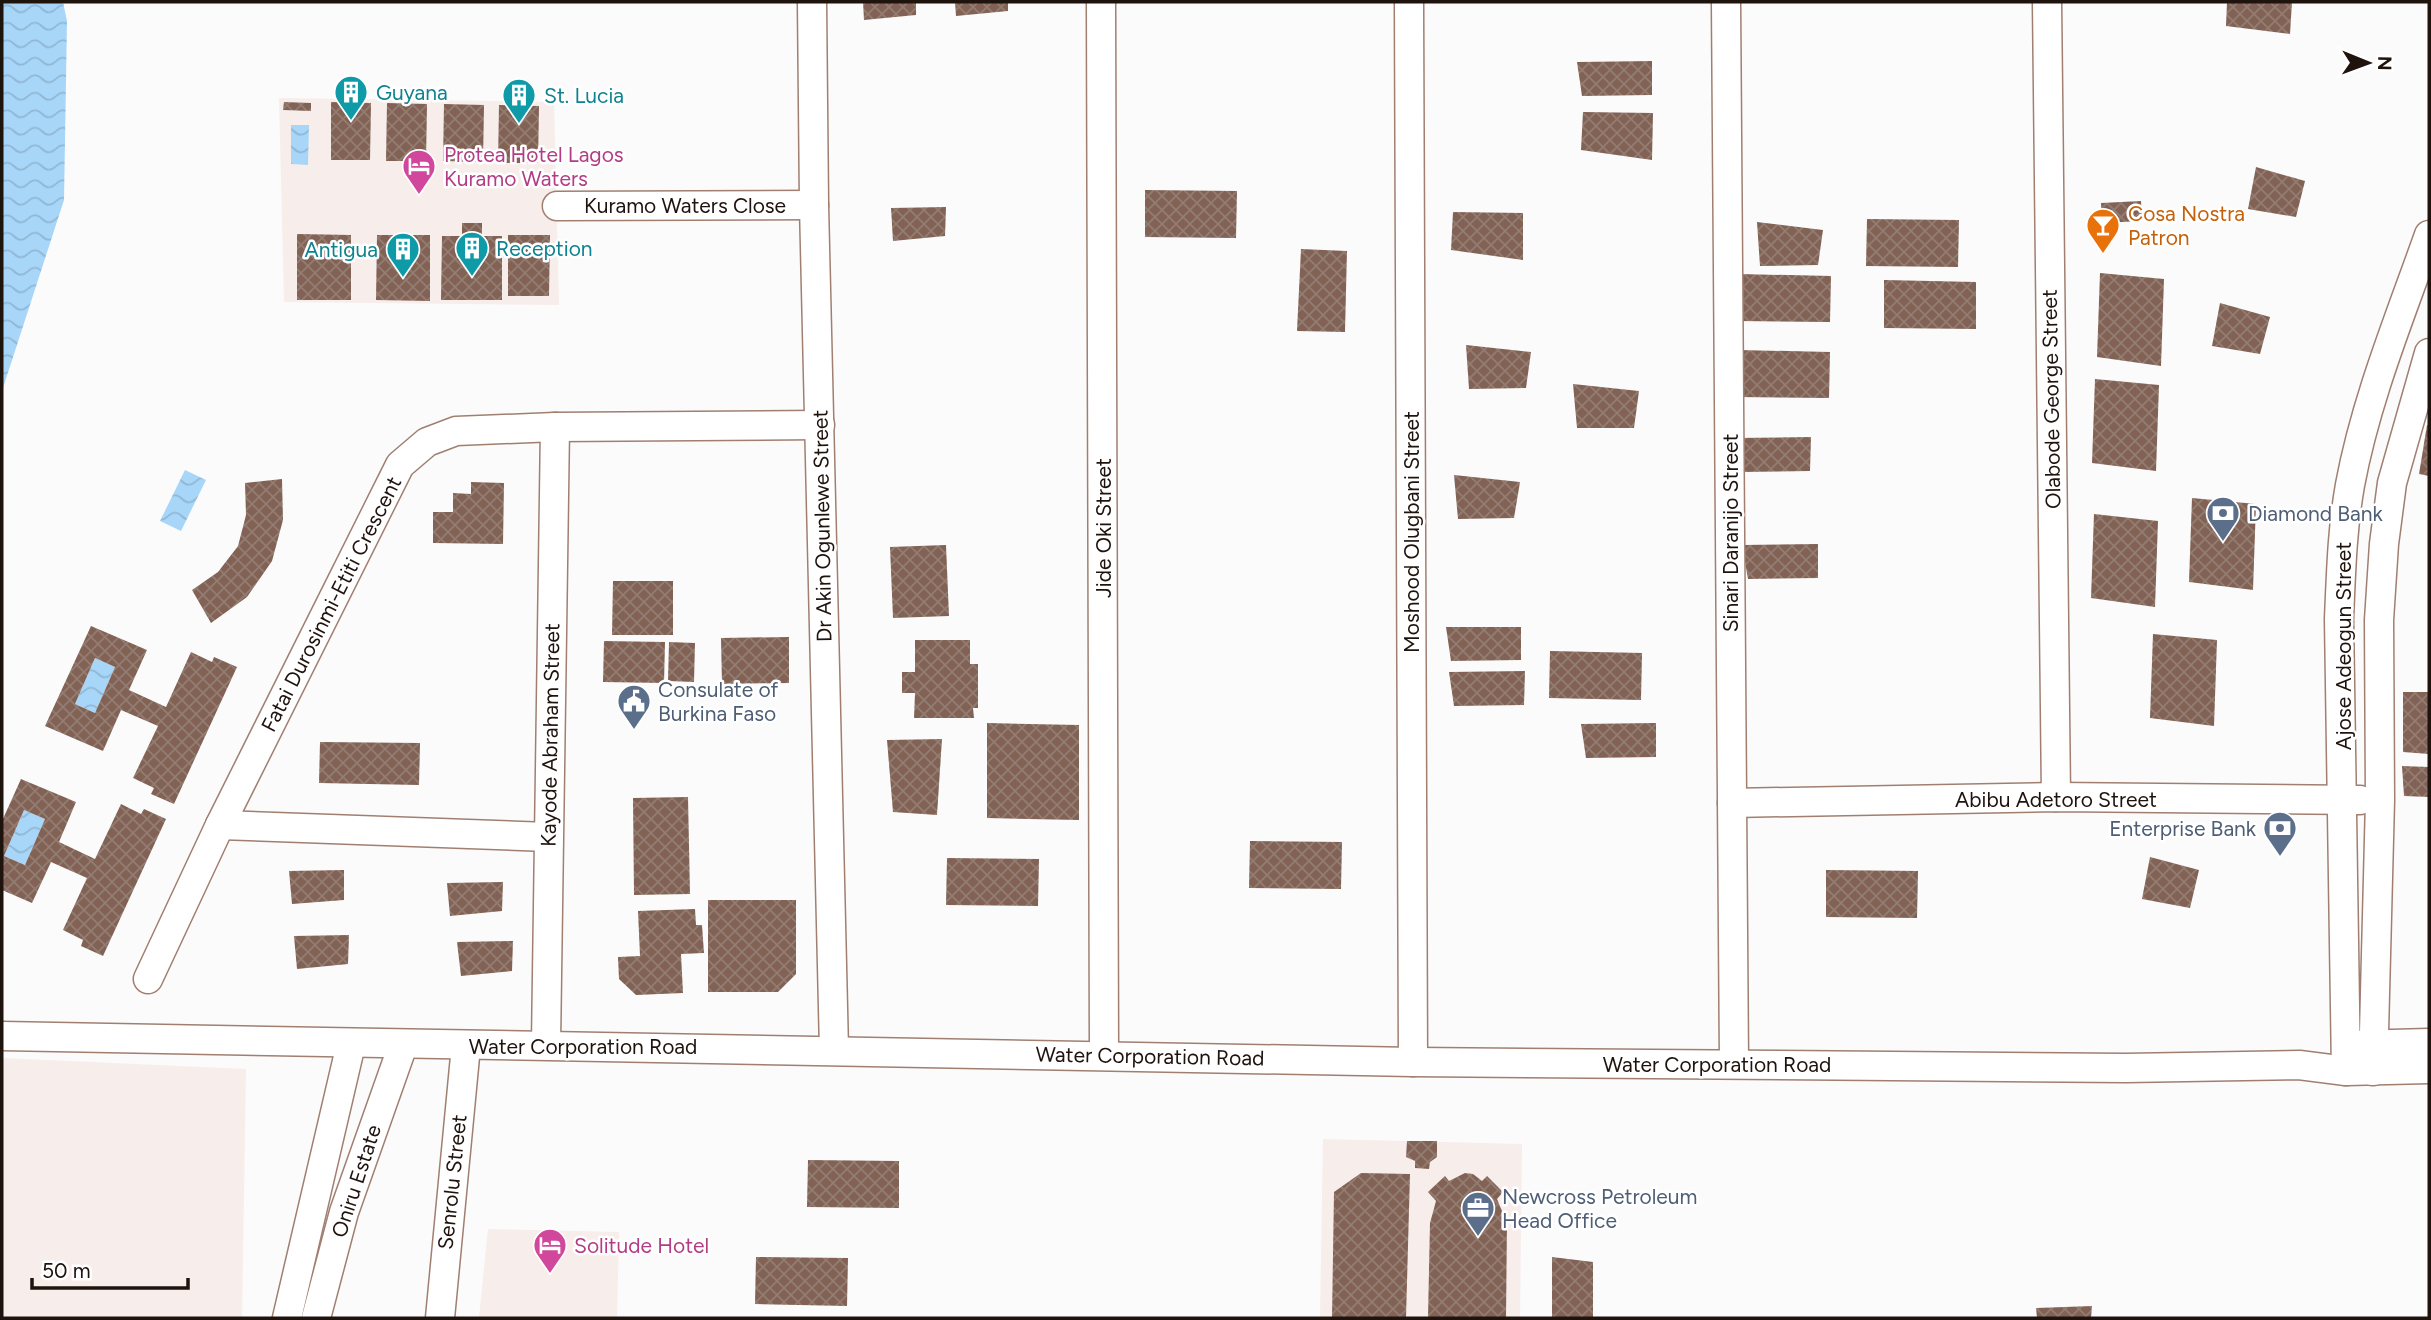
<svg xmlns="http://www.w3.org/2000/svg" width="2431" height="1320" font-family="Figtree,sans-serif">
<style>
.built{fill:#f7edea}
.water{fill:url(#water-waves)}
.building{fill:url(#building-cross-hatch);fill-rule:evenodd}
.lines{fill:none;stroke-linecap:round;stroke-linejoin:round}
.minor-casing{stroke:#a07f71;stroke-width:31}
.minor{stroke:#fff;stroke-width:28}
.labels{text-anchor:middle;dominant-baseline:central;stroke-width:5;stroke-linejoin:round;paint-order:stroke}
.culture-label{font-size:21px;fill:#0d838f;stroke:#fff;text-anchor:start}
.hotel-label{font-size:21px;fill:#b23c85;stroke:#fff;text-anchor:start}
.street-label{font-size:21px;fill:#1f130e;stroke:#fff}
.food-label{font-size:21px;fill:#c56008;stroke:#fff;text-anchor:start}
.service-label{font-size:21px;fill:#4e5e75;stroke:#fff;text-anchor:start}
</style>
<defs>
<pattern id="water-waves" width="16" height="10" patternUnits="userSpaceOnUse" patternTransform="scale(1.75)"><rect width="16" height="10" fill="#a8d6f9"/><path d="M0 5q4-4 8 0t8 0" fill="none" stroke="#90b7d4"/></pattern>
<pattern id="building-cross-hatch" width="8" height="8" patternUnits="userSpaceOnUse" patternTransform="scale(1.75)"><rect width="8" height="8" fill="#826255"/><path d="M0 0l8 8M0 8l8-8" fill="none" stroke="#937c72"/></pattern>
</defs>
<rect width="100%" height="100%" fill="#fbfbfb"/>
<g class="built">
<polygon points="279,98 554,102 559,305 284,302"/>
<polygon points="2,1058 246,1069 242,1318 2,1318"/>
<polygon points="1323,1139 1522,1144 1520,1318 1320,1318"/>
<polygon points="488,1229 619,1232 617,1318 479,1318"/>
</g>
<g class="water">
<polygon points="2,2 63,2 67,21 64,200 2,391"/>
<polygon points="291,125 309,125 308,165 291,164"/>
<polygon points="185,470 206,480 181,531 160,521"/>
<polygon points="95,658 115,667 95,713 75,704"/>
<polygon points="24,810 45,819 25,865 4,856"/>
</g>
<g class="building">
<polygon points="863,2 916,2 916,15 864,20"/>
<polygon points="955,2 1008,2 1008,11 956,16"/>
<polygon points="2227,2 2292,2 2290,34 2226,26"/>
<polygon points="1652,61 1652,95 1582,96 1577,62"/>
<polygon points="284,102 311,103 311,111 283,110"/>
<polygon points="331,102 371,103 370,160 331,160"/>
<polygon points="387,103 427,104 426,161 386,161"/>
<polygon points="444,104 484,105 483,162 443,161"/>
<polygon points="499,105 539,106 538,163 498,163"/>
<polygon points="1583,112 1653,113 1652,160 1581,150"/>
<polygon points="2256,167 2305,181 2296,217 2248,209"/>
<polygon points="1145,190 1237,191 1236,238 1145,237"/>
<polygon points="2141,201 2142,221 2102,223 2101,203"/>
<polygon points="946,207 945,236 893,241 891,208"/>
<polygon points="1453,212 1523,213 1523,260 1451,250"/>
<polygon points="1867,219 1959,220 1958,267 1866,266"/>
<polygon points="1757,222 1823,230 1818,265 1760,266"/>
<polygon points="462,223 482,223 482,236 502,236 502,300 441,300 442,236 462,236"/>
<polygon points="297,234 351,235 351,300 297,300"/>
<polygon points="377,235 430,235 430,301 376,300"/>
<polygon points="508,235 550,235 549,296 508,296"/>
<polygon points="1301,249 1347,251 1345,332 1297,331"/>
<polygon points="2100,273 2164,279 2161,366 2097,357"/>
<polygon points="1739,274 1831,276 1830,322 1738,321"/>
<polygon points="1884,280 1976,282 1976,329 1884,328"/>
<polygon points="2220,303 2270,317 2260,354 2212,346"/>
<polygon points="1466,345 1531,352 1526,388 1469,389"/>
<polygon points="1738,350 1830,352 1829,398 1737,397"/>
<polygon points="2095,379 2159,385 2156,471 2092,463"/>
<polygon points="1573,384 1639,391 1634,428 1577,428"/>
<polygon points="2427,425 2429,425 2429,476 2419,474"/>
<polygon points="1811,437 1810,471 1740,472 1735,438"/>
<polygon points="1454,475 1520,482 1514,518 1458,519"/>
<polygon points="282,479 283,520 272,561 247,597 211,623 192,590 218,572 238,546 246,515 245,483"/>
<polygon points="471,482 504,483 503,544 433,543 433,512 453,512 453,493 471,494"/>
<polygon points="2192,498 2256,504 2253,590 2189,582"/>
<polygon points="2094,514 2158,521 2155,607 2091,598"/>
<polygon points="1818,544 1818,578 1748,579 1742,545"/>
<polygon points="946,545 949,616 893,618 890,547"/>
<polygon points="613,581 673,581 673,635 612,635"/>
<path d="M91,626L147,650L129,690L166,707L191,652L212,662L214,657L237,667L174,804L151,794L154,788L133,778L158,726L121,710L103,751L45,726ZM95,658L115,667L95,713L75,704Z"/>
<polygon points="1446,627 1521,627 1521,660 1451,661"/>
<polygon points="2153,634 2217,640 2214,726 2150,718"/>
<polygon points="789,637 789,683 722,684 721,638"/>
<polygon points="915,640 970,640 970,664 978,664 978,708 973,708 974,718 914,718 915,693 902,693 902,672 915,672"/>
<polygon points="604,641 665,642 664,683 603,682"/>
<polygon points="669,642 695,643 694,682 668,681"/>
<polygon points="1550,651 1642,653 1641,700 1549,698"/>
<polygon points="1525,671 1524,705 1454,706 1449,672"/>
<polygon points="2403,692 2429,692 2429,754 2403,752"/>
<polygon points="987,723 1079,725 1079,820 987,818"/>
<polygon points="1656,723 1656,757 1586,758 1581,724"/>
<polygon points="942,739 937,815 893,812 887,740"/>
<polygon points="320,742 420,743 419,785 319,783"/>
<polygon points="2402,766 2429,767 2429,797 2404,796"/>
<path d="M21,779L76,802L59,842L95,859L121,804L141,814L144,809L166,819L103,956L81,946L83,940L63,930L87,878L51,862L32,903L2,890V821ZM24,810L45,819L25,865L4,856Z"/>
<polygon points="688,797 690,894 634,895 633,798"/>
<polygon points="1250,841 1342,842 1341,889 1249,888"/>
<polygon points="2150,857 2199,870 2190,908 2142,899"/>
<polygon points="947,858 1039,859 1038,906 946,905"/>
<polygon points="344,870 344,900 292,904 289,871"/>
<polygon points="1826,870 1918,871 1917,918 1826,917"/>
<polygon points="503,882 502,911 450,916 447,883"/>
<polygon points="708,900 796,900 796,974 778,992 708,992"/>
<polygon points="695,909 696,925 702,925 704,953 681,954 683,993 636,995 619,979 618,957 640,956 638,911"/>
<polygon points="349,935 348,964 297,969 294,936"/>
<polygon points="513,941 512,971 461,976 457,942"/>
<polygon points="1407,1141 1437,1141 1437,1157 1430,1162 1429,1169 1415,1168 1415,1161 1406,1157"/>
<polygon points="808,1160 899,1161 899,1208 807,1207"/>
<polygon points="1361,1173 1410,1174 1406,1318 1332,1318 1334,1192"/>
<polygon points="1465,1173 1473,1174 1482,1181 1487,1176 1503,1192 1497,1199 1507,1223 1506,1318 1428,1318 1430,1223 1436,1201 1428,1192 1445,1176 1449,1181"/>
<polygon points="756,1257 848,1258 847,1306 755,1304"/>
<polygon points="1552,1257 1593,1262 1593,1318 1552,1318"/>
<polygon points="2092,1306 2091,1318 2037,1318 2036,1308"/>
</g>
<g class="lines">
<defs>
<g id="minor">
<polyline points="812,2 814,205 834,1050"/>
<polyline points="1101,2 1104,1054"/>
<polyline points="1409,2 1413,1062"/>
<polyline points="1726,2 1734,1064"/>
<polyline points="2047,2 2056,797"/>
<polyline points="557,206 814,205"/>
<polyline points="1732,803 2056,797 2360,800"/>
<polyline points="220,825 548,837"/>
<polyline points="148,979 220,825 400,465 427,442 456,431 555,427 820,425"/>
<polyline points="2,1036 1413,1062 2126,1068 2299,1065 2346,1071 2429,1069"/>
<polyline points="546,1044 555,427"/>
<polyline points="2354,1045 2429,1043"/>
<path d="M2346,1071L2339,619C2341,574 2342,530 2350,485C2366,399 2400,317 2429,235"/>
<polyline points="2373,1071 2380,800 2379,620 2384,544 2392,483 2429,353"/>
<polyline points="287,1318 351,1044"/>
<polyline points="316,1318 344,1212 403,1045"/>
<polyline points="440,1318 466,1046"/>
</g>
</defs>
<use href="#minor" class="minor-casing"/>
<use href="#minor" class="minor"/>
</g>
<defs>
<symbol id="building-pin" viewBox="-11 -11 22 30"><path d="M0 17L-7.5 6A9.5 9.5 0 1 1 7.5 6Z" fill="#0f9aa8" stroke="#fff"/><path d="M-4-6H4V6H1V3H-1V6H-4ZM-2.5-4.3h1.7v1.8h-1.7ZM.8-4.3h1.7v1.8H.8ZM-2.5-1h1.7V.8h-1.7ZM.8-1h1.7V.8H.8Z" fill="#fff"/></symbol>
<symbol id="hotel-pin" viewBox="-11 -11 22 30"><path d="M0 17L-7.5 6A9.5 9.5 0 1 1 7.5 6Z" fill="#d1479c" stroke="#fff"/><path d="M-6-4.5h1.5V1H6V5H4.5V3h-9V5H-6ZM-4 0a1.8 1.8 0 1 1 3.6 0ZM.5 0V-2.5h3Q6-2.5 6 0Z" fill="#fff"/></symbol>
<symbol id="bar-pin" viewBox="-11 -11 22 30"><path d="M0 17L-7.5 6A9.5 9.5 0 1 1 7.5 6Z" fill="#e8710a" stroke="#fff"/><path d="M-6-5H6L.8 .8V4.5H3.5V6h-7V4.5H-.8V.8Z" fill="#fff"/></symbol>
<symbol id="bank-pin" viewBox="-11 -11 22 30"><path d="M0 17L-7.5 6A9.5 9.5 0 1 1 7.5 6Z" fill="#5c6f8a" stroke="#fff"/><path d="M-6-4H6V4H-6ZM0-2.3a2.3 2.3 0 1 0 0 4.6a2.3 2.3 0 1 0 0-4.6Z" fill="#fff"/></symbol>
<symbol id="civic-pin" viewBox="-11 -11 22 30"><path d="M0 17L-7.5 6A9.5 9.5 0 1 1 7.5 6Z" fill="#5c6f8a" stroke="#fff"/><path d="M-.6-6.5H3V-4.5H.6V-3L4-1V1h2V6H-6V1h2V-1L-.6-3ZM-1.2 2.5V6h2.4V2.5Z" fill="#fff"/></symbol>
<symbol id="office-pin" viewBox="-11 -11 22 30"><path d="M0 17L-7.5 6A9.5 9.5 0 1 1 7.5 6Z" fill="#5c6f8a" stroke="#fff"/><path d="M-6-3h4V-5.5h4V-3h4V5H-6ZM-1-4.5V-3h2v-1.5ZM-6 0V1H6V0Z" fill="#fff"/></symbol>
</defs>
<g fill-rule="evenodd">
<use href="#building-pin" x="332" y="73" width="38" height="52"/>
<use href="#building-pin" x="500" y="76" width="38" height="52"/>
<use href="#hotel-pin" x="400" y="147" width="38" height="52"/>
<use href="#bar-pin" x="2084" y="206" width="38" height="52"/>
<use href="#building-pin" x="453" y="229" width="38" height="52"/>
<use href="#building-pin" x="384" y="230" width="38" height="52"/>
<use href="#bank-pin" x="2204" y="494" width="38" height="52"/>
<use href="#civic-pin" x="615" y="682" width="38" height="52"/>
<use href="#bank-pin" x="2261" y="809" width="38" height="52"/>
<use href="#office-pin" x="1459" y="1189" width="38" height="52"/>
<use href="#hotel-pin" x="531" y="1226" width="38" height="52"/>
</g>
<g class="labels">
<g class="culture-label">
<text x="376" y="92">Guyana</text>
<text x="544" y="95">St. Lucia</text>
<text x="496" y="248">Reception</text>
<text x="378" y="249" text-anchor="end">Antigua</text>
</g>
<g class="hotel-label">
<text x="444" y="154">Protea Hotel Lagos<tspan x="444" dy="24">Kuramo Waters</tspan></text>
<text x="574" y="1245">Solitude Hotel</text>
</g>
<g class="street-label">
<text x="685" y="205">Kuramo Waters Close</text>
<text transform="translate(2051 399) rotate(-91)">Olabode George Street</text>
<text transform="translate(822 526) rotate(-91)">Dr Akin Ogunlewe Street</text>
<text transform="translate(1103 528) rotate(-90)">Jide Oki Street</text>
<text transform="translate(1411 532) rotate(-90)">Moshood Olugbani Street</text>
<text transform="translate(1730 533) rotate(-90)">Sinari Daranijo Street</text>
<text transform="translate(331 604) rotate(-63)">Fatai Durosinmi-Etiti Crescent</text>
<text transform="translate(2343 646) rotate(-90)">Ajose Adeogun Street</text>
<text transform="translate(550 735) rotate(-89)">Kayode Abraham Street</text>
<text x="2056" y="799">Abibu Adetoro Street</text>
<text x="583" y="1046">Water Corporation Road</text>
<text transform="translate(1150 1056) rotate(1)">Water Corporation Road</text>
<text x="1717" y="1064">Water Corporation Road</text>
<text transform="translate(356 1181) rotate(-72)">Oniru Estate</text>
<text transform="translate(452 1182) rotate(-84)">Senrolu Street</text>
</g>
<g class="food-label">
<text x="2128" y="213">Cosa Nostra<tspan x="2128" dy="24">Patron</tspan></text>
</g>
<g class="service-label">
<text x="2248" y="513">Diamond Bank</text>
<text x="658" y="689">Consulate of<tspan x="658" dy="24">Burkina Faso</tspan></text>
<text x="2256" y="828" text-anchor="end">Enterprise Bank</text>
<text x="1502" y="1196">Newcross Petroleum<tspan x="1502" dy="24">Head Office</tspan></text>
</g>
</g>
<rect width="2431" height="1320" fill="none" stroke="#1f130e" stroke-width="7"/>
<g transform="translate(2368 63) rotate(91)" stroke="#ffffff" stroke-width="5" paint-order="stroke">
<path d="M0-5L12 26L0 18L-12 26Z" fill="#1f130e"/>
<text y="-10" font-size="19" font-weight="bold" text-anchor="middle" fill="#1f130e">N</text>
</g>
<path d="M32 1278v10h156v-10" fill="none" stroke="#1f130e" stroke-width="3.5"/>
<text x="42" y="1278" font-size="21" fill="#1f130e" stroke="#ffffff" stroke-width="5" paint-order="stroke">50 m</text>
</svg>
